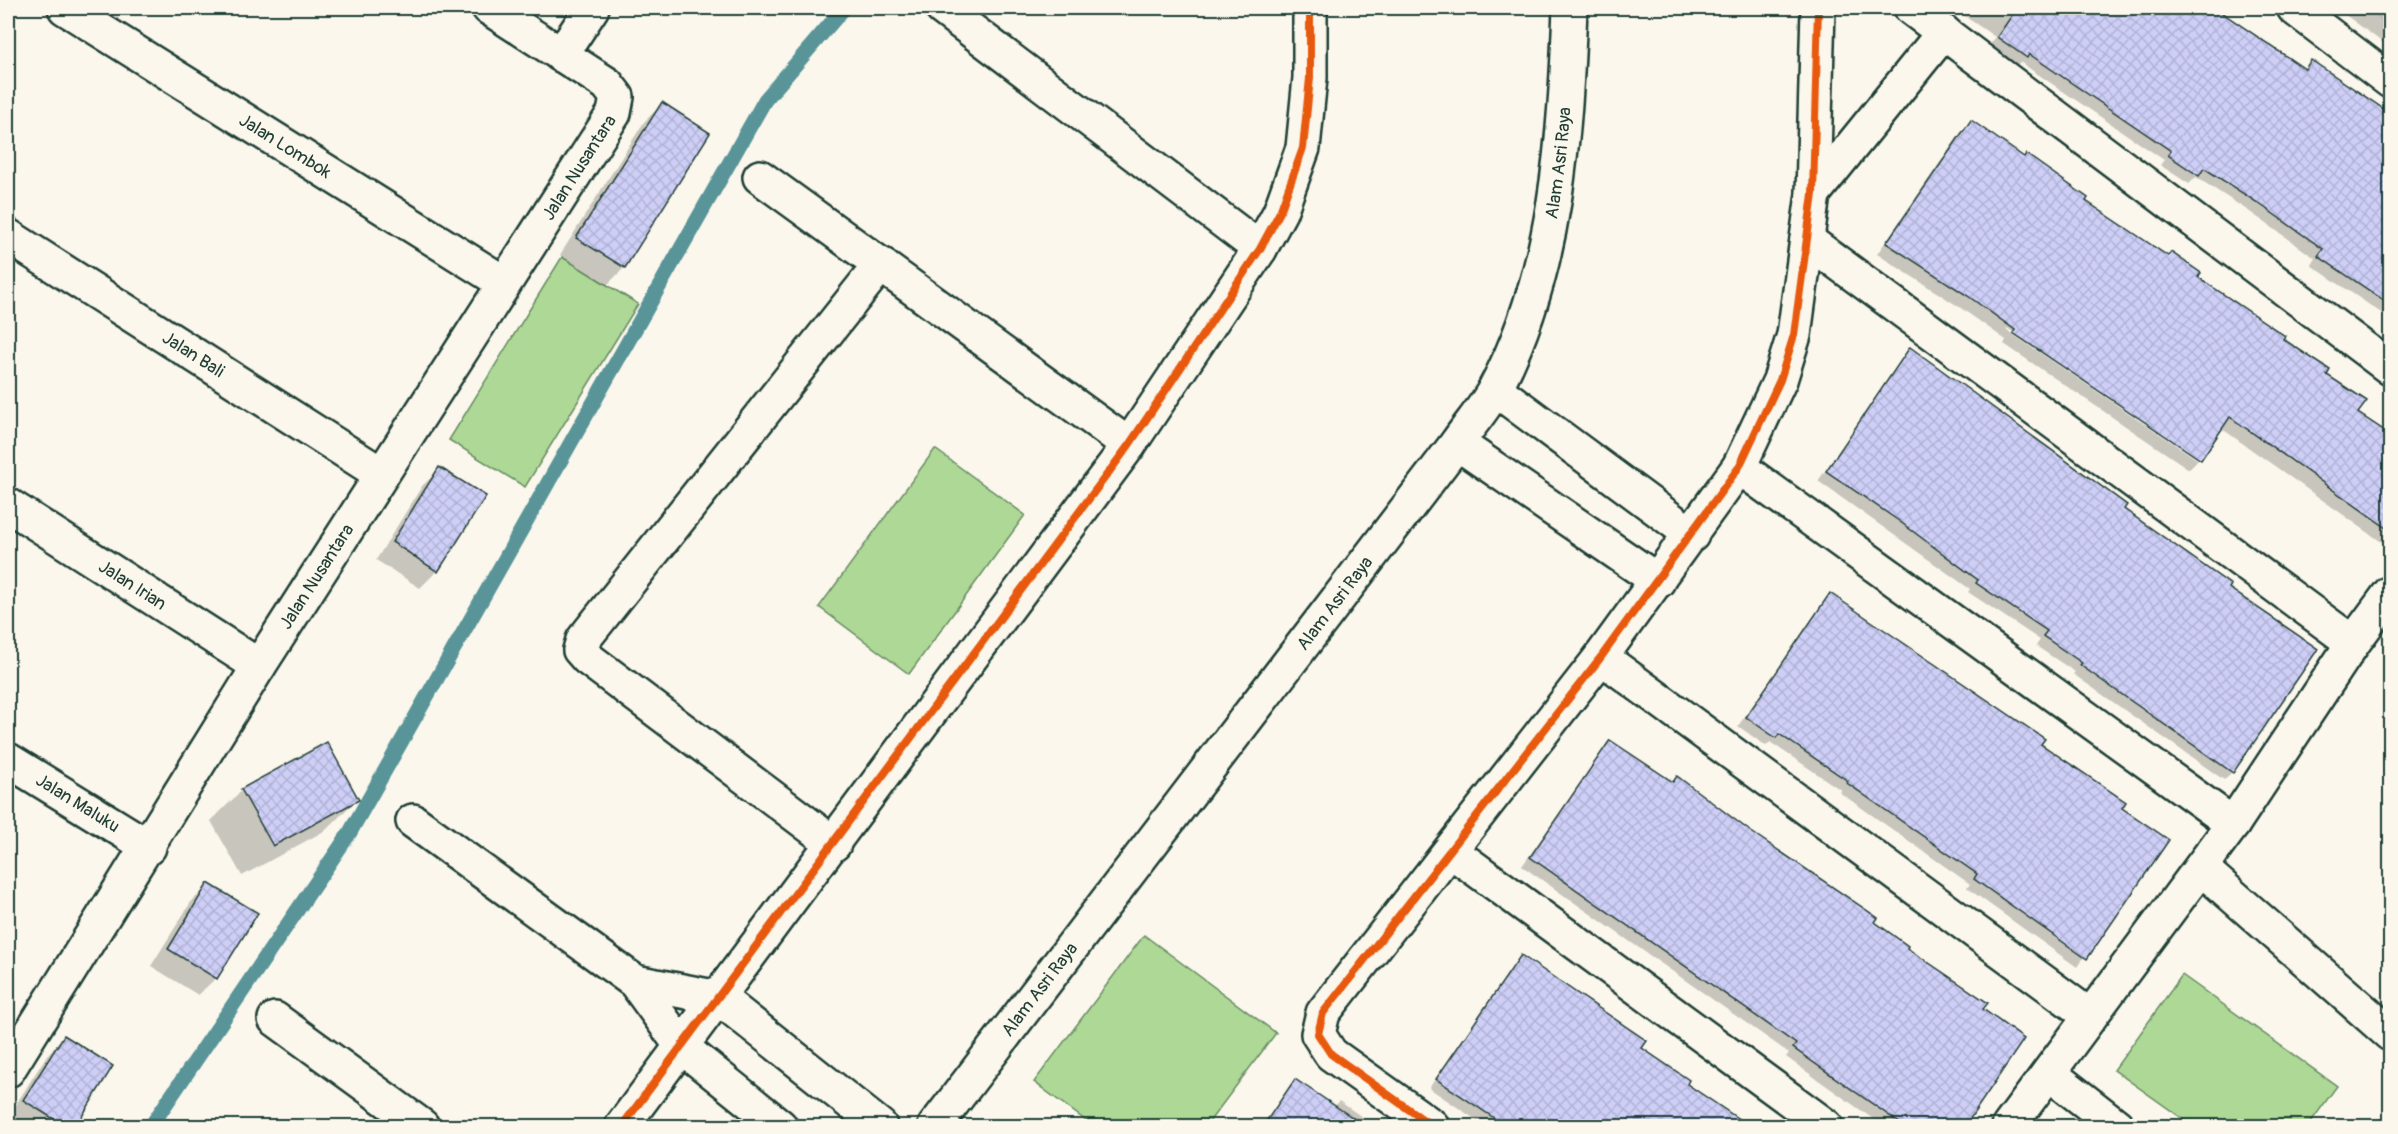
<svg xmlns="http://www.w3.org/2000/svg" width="2398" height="1134" font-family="Pangolin,sans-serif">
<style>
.built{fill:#eeebef}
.green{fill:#aed895;stroke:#668a64;stroke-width:1.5}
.shadow{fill:#0003}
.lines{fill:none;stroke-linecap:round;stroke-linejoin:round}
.stream{stroke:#599498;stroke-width:15}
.building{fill:url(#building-cross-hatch);stroke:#1f3d34;stroke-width:1.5}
.minor-casing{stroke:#1f3d34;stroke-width:38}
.minor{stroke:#fbf7ec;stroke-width:33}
.cycleway-casing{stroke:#fbf7ec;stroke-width:11}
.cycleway{stroke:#e8590c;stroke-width:8}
.labels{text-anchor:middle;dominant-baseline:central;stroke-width:4.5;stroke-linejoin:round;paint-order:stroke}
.street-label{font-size:18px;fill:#1f3d34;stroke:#fbf7ec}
</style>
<defs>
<pattern id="building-cross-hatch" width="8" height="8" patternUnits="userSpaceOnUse" patternTransform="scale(1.5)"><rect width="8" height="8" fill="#cecef6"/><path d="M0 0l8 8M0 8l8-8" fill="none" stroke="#b0b2d4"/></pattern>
</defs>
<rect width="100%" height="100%" fill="#fbf7ec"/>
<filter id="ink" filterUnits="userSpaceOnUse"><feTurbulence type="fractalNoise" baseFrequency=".0167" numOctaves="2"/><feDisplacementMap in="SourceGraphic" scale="12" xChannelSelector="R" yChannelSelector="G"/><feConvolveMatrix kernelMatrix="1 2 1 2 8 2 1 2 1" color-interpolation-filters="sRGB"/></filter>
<g filter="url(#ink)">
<polygon class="built" points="2363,8 2390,8 2390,28"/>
<g class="green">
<polygon points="562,257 638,304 525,487 449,440"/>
<polygon points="935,449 1025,515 909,674 819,607"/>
<polygon points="1144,935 1276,1033 1206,1126 1093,1126 1034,1082"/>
<polygon points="2182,975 2337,1086 2308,1126 2193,1126 2114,1070"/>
</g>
<g class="shadow">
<polygon points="1953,8 2220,8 2218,11 2304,70 2311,62 2390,127 2390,319 2311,265 2315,258 2250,212 2196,177 2189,184 2160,165 2164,160 2020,62 2017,65 1989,46 1995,37"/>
<polygon points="2336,8 2390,8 2390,48"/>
<polygon points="662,104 708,134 624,268 607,285 560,255 644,122"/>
<polygon points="1971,122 2281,339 2325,375 2356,414 2390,437 2390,548 2221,428 2200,458 2007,328 2006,330 2198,460 2189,469 2004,344 2006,340 1958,306 1877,254 1961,132"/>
<polygon points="1910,349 2121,510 2232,772 2224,780 2073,674 2075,672 2036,646 2040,640 1968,592 1970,589 1818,481"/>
<polygon points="440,469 437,571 420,588 376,560 422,486"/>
<polygon points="1830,595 2039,745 2120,809 2166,840 2077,967 1967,888 1970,884 1839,792 1841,790 1770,742 1766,746 1738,726"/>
<polygon points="1610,742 1873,923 1981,1010 2022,1039 1963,1126 1883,1126 1786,1057 1789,1053 1522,866"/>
<polygon points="242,790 357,799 326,830 242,876 211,821"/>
<polygon points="209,885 216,978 198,995 151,966 191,902"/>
<polygon points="1521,957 1685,1084 1747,1126 1485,1126 1429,1088"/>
<polygon points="64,1037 111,1066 74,1126 20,1126 8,1117 47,1055"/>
<polygon points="1295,1081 1334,1107 1339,1101 1375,1126 1262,1126"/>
</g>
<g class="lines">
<polyline class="stream" points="151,1126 349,834 765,100 844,8"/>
</g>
<g class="building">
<polygon points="2017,8 2215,8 2305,69 2311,60 2391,114 2391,305 2318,256 2323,249 2258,203 2204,168 2199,176 2168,155 2171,151 2029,54 2027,58 1997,37"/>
<polygon points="662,102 710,133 625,268 576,238"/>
<polygon points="1971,120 2024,157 2026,154 2088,198 2086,201 2168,256 2171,252 2201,273 2198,277 2285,336 2283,339 2330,370 2327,375 2367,401 2358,413 2391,435 2391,531 2230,417 2201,460 2013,333 2015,330 1968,296 1886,243"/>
<polygon points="1910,347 2127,505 2124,509 2231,585 2229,588 2318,649 2233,773 2080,665 2082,663 2043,636 2047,631 1976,583 1978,580 1899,521 1826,471"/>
<polygon points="439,467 486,496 438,572 392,542"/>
<polygon points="1830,593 2045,739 2041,744 2126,802 2122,808 2169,840 2087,959 1974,879 1977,874 1847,783 1848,781 1779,734 1776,738 1746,717"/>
<polygon points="1610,740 1673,782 1677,776 1750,831 1878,918 1875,922 1908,946 1907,948 1988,1003 1983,1009 2024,1039 1965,1126 1904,1126 1793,1048 1796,1044 1530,857"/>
<polygon points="327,742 359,800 273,846 241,789"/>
<polygon points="208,883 258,913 217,979 168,949"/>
<polygon points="1521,955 1647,1041 1642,1048 1689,1080 1687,1084 1749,1126 1506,1126 1436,1079"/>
<polygon points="64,1035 113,1066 76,1126 65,1126 23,1100"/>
<polygon points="1295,1079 1365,1126 1263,1126"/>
</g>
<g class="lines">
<defs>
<g id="minor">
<path id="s1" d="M65,8L504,283"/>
<polyline points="942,8 1260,249"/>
<polyline points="1911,8 2390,368"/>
<polyline points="2294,8 2390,81"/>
<polyline points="561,55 592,8"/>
<polyline points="760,177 1129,445"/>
<polyline points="1813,194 1944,32"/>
<path id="s2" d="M8,236L381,474"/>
<polyline points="1807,240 2353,643"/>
<polyline points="1495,389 1692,535"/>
<polyline points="1457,443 1658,581"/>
<polyline points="1739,467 2233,824"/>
<path id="s3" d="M8,505L259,666"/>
<polyline points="1601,657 2090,1016"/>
<path id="s4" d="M8,760L149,847"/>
<polyline points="413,821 635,982 683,1048 780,1126"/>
<polyline points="834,844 587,658 580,650 583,640 881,264"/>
<polyline points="1451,851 1826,1126"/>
<polyline points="2201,868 2390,1034"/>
<polyline points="635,982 719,998 880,1126"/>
<polyline points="275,1019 422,1126"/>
<path id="s5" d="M8,1070L259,666L614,113L617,97L607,84L489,8"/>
<polyline points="2049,1073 2117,1126"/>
<polyline points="622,1126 1129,445 1260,249 1280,212 1303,148 1310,78 1310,8"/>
<path id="s6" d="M935,1126L1457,443C1469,425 1486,407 1496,387C1557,271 1565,136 1570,8"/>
<polyline points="1432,1126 1331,1054 1318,1034 1323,1013 1601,657 1739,467 1780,380 1794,335 1813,194 1818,8"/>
<polyline points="2009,1126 2233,824 2353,643 2390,593"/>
</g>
</defs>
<use href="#minor" class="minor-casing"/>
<use href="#minor" class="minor"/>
<defs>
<g id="cycleway">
<polyline points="622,1126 1129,445 1260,249 1280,212 1303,148 1310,78 1310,8"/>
<polyline points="1432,1126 1331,1054 1318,1034 1323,1013 1601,657 1739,467 1780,380 1794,335 1813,194 1818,8"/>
</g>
</defs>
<use href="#cycleway" class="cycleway-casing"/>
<use href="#cycleway" class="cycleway"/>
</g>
</g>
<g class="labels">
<g class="street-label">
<text stroke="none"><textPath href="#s1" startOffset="260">Jalan Lombok</textPath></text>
<text stroke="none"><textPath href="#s6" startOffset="1162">Alam Asri Raya</textPath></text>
<text stroke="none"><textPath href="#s5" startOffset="1068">Jalan Nusantara</textPath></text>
<text stroke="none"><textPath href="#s2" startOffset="220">Jalan Bali</textPath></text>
<text stroke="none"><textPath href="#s5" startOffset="582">Jalan Nusantara</textPath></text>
<text stroke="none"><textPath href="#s3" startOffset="148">Jalan Irian</textPath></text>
<text stroke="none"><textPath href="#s6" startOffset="658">Alam Asri Raya</textPath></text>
<text stroke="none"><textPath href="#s4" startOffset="82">Jalan Maluku</textPath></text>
<text stroke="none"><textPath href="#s6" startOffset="172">Alam Asri Raya</textPath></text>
</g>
</g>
<rect width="2398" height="1134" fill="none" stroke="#fbf7ec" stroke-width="30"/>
<rect x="15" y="15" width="2368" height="1104" fill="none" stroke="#1f3d34" stroke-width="2" filter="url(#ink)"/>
</svg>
